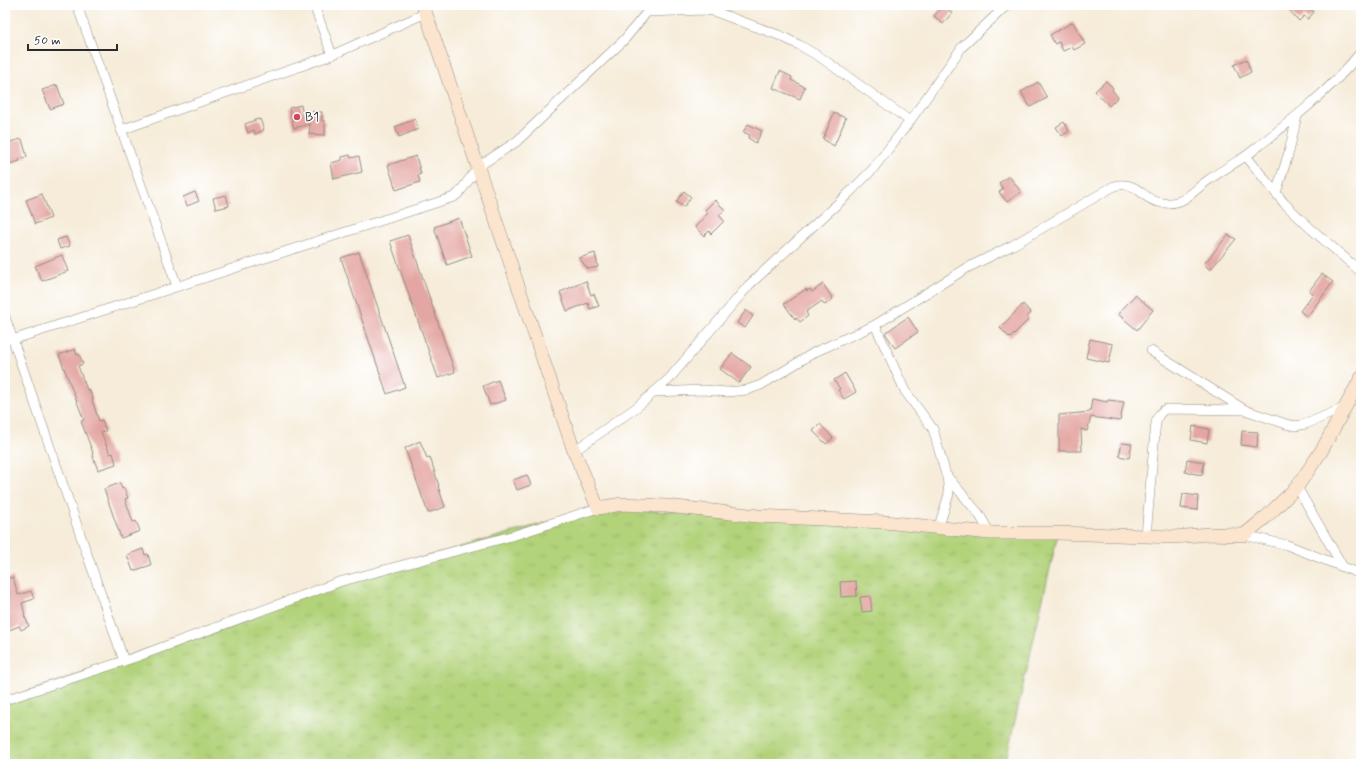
<svg xmlns="http://www.w3.org/2000/svg" width="1366" height="769" font-family="Mynerve,sans-serif">
<style>
.grass{fill:url(#grass-tufts);stroke:#6e7f52}
.building{fill:#e4a6a2}
.lines{fill:none;stroke-linecap:round;stroke-linejoin:round}
.street-casing{stroke:#908c82;stroke-width:10}
.secondary-casing{stroke:#908c82;stroke-width:14}
.street{stroke:#fff;stroke-width:9}
.secondary{stroke:#fce5cf;stroke-width:13}
.poi-dot{fill:#d1495b;stroke:#fff;stroke-width:1.5}
.labels{text-anchor:middle;dominant-baseline:central;stroke-width:3;stroke-linejoin:round;paint-order:stroke}
.poi-label{font-size:13px;fill:#2b2b2b;stroke:#fff;text-anchor:start}
</style>
<defs>
<pattern id="grass-tufts" width="24" height="20" patternUnits="userSpaceOnUse"><rect width="24" height="20" fill="#b2d37a"/><path d="M3 7l-1-3M5 7V3M7 7l1-3M15 17l-1-3M17 17v-4M19 17l1-3" fill="none" stroke="#99b56a"/></pattern>
</defs>
<rect width="100%" height="100%" fill="#fff"/>
<filter id="ink" filterUnits="userSpaceOnUse"><feTurbulence type="fractalNoise" baseFrequency=".025" numOctaves="2"/><feDisplacementMap in="SourceGraphic" scale="8" xChannelSelector="R" yChannelSelector="G"/><feConvolveMatrix kernelMatrix="1 2 1 2 8 2 1 2 1" color-interpolation-filters="sRGB"/></filter>
<filter id="wash" filterUnits="userSpaceOnUse"><feTurbulence type="fractalNoise" baseFrequency=".012" numOctaves="4" result="noise"/><feDisplacementMap in="SourceGraphic" scale="16" xChannelSelector="R" yChannelSelector="G"/><feGaussianBlur stdDeviation="0.9" result="paint"/><feColorMatrix in="noise" values="0 0 0 0 0 0 0 0 0 0 0 0 0 0 0 0 0 1.4 0 .05"/><feComposite in="paint" operator="in"/></filter>
<g filter="url(#wash)">
<rect width="100%" height="100%" fill="#f6ecd9"/>
<polygon class="grass" points="598,508 1058,533 1005,764 5,764 5,700 339,582"/>
<g id="blocks">
<g class="building">
<polygon points="1294,5 1316,5 1311,9 1314,12 1308,19 1304,16 1299,21 1289,10"/>
<polygon points="943,6 952,13 943,24 934,16"/>
<polygon points="1073,22 1085,44 1074,50 1072,47 1063,51 1059,42 1055,44 1050,35"/>
<polygon points="1246,59 1251,72 1240,78 1234,65"/>
<polygon points="780,71 792,77 791,80 805,87 800,99 773,88"/>
<polygon points="1106,81 1113,88 1112,90 1118,97 1109,106 1095,91"/>
<polygon points="1038,82 1047,98 1030,107 1021,92"/>
<polygon points="57,85 64,104 50,109 42,90"/>
<polygon points="301,105 302,111 322,112 322,121 325,121 325,135 309,134 310,124 294,128 289,108"/>
<polygon points="834,113 846,118 834,146 823,139"/>
<polygon points="258,119 258,120 260,119 264,130 255,134 254,130 248,133 245,124"/>
<polygon points="415,119 418,129 399,137 395,127"/>
<polygon points="1064,122 1069,131 1062,136 1056,127"/>
<polygon points="748,124 762,131 756,143 748,138 750,135 743,132"/>
<polygon points="22,139 27,157 19,159 20,161 5,165 5,143"/>
<polygon points="350,155 351,158 359,156 362,172 334,179 331,163 342,160 342,157"/>
<polygon points="416,156 421,174 418,175 420,182 396,190 388,165"/>
<polygon points="1009,176 1021,192 1007,202 999,192 1003,189 999,183"/>
<polygon points="684,191 691,197 684,207 676,202"/>
<polygon points="195,192 199,201 187,206 183,197"/>
<polygon points="42,194 51,218 35,224 26,200"/>
<polygon points="226,195 229,206 216,209 213,198"/>
<polygon points="715,200 725,210 719,215 724,221 711,234 709,231 704,236 695,227 708,213 705,210"/>
<polygon points="459,218 472,256 447,265 434,227"/>
<polygon points="408,235 455,372 438,378 390,241"/>
<polygon points="1228,235 1236,239 1210,270 1204,264"/>
<polygon points="66,237 70,246 60,249 57,240"/>
<polygon points="359,252 405,387 387,394 341,258"/>
<polygon points="595,253 598,267 588,269 579,258"/>
<polygon points="62,255 68,271 42,281 35,266"/>
<polygon points="1322,274 1333,282 1307,317 1300,311 1313,294 1309,291"/>
<polygon points="586,281 591,295 594,294 599,306 590,309 588,303 567,311 560,292"/>
<polygon points="823,284 833,299 825,305 822,301 806,312 808,316 800,322 796,318 795,319 784,304 806,289 807,291 810,289 812,292"/>
<polygon points="1135,295 1153,310 1137,330 1118,314"/>
<polygon points="1023,304 1031,313 1027,317 1029,319 1010,338 1000,328"/>
<polygon points="746,310 753,316 745,328 737,323"/>
<polygon points="908,317 918,332 895,348 885,333"/>
<polygon points="1090,339 1113,344 1109,363 1086,358"/>
<polygon points="75,349 77,355 79,354 83,364 78,366 87,390 89,389 93,399 92,400 99,421 102,420 106,431 101,432 110,454 113,453 116,464 98,470 92,454 93,453 81,421 84,420 59,355"/>
<polygon points="732,353 751,367 739,383 720,369"/>
<polygon points="845,373 856,392 844,399 838,390 840,389 834,380"/>
<polygon points="498,380 506,400 490,405 483,386"/>
<polygon points="1092,399 1107,402 1108,400 1124,402 1120,421 1091,417 1087,431 1081,429 1082,451 1059,451 1059,415 1090,412"/>
<polygon points="820,424 833,438 826,444 813,431"/>
<polygon points="1193,426 1209,429 1207,443 1191,440"/>
<polygon points="1242,431 1258,432 1257,447 1241,445"/>
<polygon points="420,441 427,458 430,457 439,486 438,486 445,507 428,513 405,448"/>
<polygon points="1122,443 1132,444 1129,458 1119,456"/>
<polygon points="1187,459 1204,462 1202,475 1185,472"/>
<polygon points="527,475 531,485 517,490 513,480"/>
<polygon points="120,483 122,489 124,488 128,498 125,499 133,522 136,521 140,531 121,538 104,489"/>
<polygon points="1183,494 1198,496 1197,510 1181,508"/>
<polygon points="143,549 145,555 148,554 151,565 133,571 127,555"/>
<polygon points="13,577 18,595 31,591 34,599 22,603 25,615 24,615 29,626 21,630 19,626 5,632 5,579"/>
<polygon points="856,581 857,596 841,597 840,582"/>
<polygon points="870,596 872,611 862,612 860,597"/>
</g>
</g>
</g>
<g filter="url(#ink)">
<use href="#blocks" fill-opacity="0" stroke="#908c82" stroke-width="1"/>
<g class="lines">
<defs>
<g id="street">
<polyline points="77,5 177,286"/>
<polyline points="314,5 332,55 426,13"/>
<path d="M1361,52C1328,93 1287,124 1246,156L1284,203L1309,227L1361,272"/>
<polyline points="121,130 332,55"/>
<polyline points="1276,193 1289,152 1297,116"/>
<polyline points="5,317 124,661"/>
<polyline points="875,325 905,391 933,429 946,475 979,514 990,533"/>
<path d="M12,340C159,292 307,246 454,197L459,193L479,166L516,142L624,40L647,12L705,10L713,11L781,36L799,45L820,57L910,121"/>
<polyline points="1151,351 1245,410 1286,424 1295,426 1306,424 1346,407"/>
<path d="M654,392L704,390L727,392L747,390L761,385L815,352L875,325L967,268L1013,245L1114,186C1138,180 1142,199 1158,202C1165,204 1174,203 1180,201C1190,197 1198,187 1207,181C1219,172 1233,164 1246,156"/>
<polyline points="574,451 637,407 669,379 749,285 847,195 872,170 910,121 962,47 1007,5"/>
<polyline points="1297,487 1343,567"/>
<polyline points="938,529 949,494 947,476"/>
<polyline points="1244,535 1287,545 1361,574"/>
<path d="M1146,536L1155,432C1156,422 1156,414 1166,409L1245,410"/>
<polyline points="5,700 136,657 339,582 515,535 598,508"/>
</g>
<polyline id="secondary" points="423,5 574,451 598,508 622,504 667,506 758,516 885,522 990,533 1058,533 1174,537 1209,534 1244,535 1266,517 1297,487 1322,450 1361,378"/>
</defs>
<use href="#street" class="street-casing"/>
<use href="#secondary" class="secondary-casing"/>
<use href="#street" class="street"/>
<use href="#secondary" class="secondary"/>
</g>
</g>
<circle class="poi-dot" cx="297" cy="117" r="4"/>
<g class="labels">
<g class="poi-label">
<text x="305" y="117">B1</text>
</g>
</g>
<rect width="1366" height="769" fill="none" stroke="#fff" stroke-width="20"/>
<path d="M28 44v6h89v-6" fill="none" stroke="#2b2b2b" stroke-width="2"/>
<text x="34" y="44" font-size="12" fill="#2b2b2b" stroke="#ffffff" stroke-width="3" paint-order="stroke">50 m</text>
</svg>
